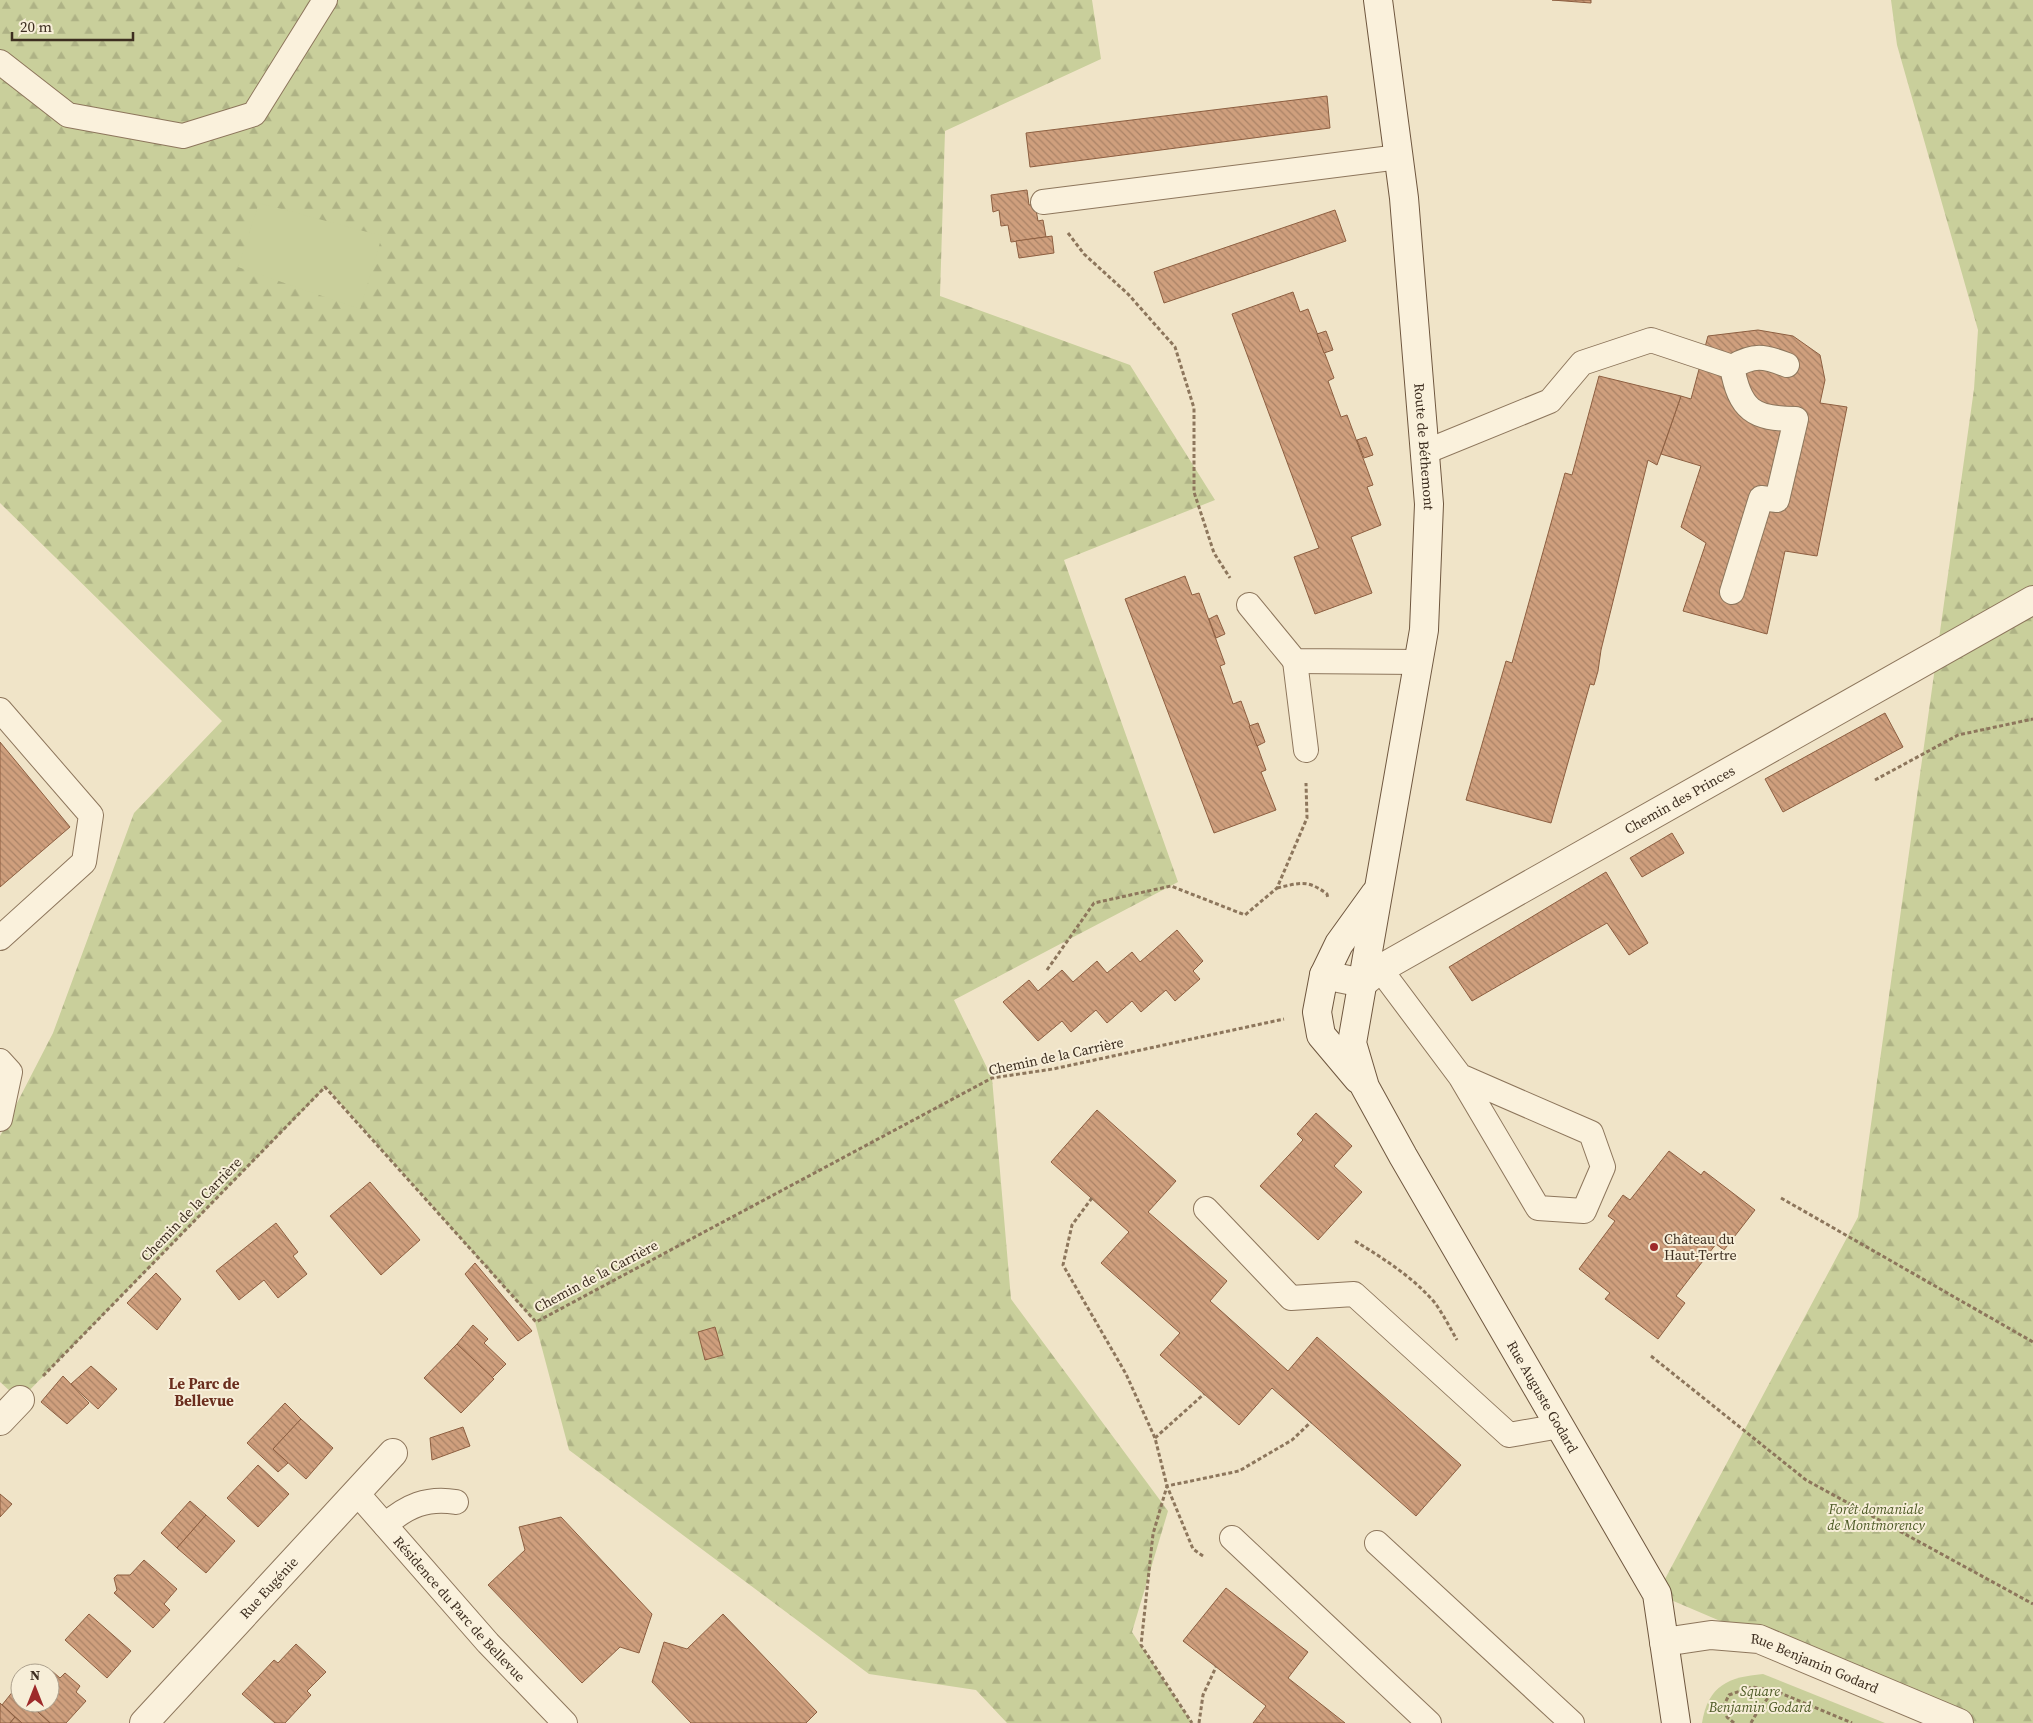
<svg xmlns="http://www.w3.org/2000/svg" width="2033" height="1723" font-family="'Source Serif 4',serif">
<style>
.forest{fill:url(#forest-firs)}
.park{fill:#c9cf9b}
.building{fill:url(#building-back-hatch);stroke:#8d5f41}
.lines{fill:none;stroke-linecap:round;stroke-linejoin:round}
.lane-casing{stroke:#8d765c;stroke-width:26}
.street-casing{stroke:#8d765c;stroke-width:30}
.secondary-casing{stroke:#6f573f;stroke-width:30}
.path{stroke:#8d765c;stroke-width:3;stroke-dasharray:4 2.5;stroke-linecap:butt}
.lane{stroke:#faf1dc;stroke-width:24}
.street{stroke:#faf1dc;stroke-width:28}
.secondary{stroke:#faf1dc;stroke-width:28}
.poi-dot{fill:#9e2a2b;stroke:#f7eed8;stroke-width:2}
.labels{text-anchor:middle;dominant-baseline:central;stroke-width:4;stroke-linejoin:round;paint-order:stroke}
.street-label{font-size:14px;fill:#3d2e20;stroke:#f7eed8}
.poi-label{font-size:14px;fill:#3d2e20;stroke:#f7eed8;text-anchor:start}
.park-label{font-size:14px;font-style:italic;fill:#4d5a26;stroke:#f7eed8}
.neighbourhood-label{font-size:15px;font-weight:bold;fill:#6b2e1e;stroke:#f7eed8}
</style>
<defs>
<pattern id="forest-firs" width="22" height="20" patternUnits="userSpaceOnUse" patternTransform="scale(1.25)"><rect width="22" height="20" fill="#c9cf9b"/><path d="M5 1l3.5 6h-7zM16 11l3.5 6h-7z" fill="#aeb285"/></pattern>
<pattern id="building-back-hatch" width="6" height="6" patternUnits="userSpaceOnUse" patternTransform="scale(1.25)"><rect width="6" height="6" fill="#cf9f7d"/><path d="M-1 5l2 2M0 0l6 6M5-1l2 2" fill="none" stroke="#a98266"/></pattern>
</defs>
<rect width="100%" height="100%" fill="#f0e4c8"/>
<g class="forest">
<polygon points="0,0 1092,0 1101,59 945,131 940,296 1130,365 1215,500 1064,560 1178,882 954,1000 992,1078 1011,1299 1168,1511 1132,1632 1192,1723 1007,1723 976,1690 869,1674 569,1450 535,1322 326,1087 20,1400 0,1382 0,1136 53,1033 134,813 222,721 0,503"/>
<polygon points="1891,0 2033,0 2033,1723 1959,1723 1657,1594 1858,1217 1974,389 1978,330 1897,45"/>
</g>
<g class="park">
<polygon points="259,203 382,236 360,309 238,267"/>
<path d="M1763,1674L1885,1723H1702C1708,1685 1729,1677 1763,1674Z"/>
</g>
<g class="building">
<polygon points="1552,0 1591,0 1591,3"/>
<polygon points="1327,96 1330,128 1030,167 1026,133"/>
<polygon points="1027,190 1029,205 1035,204 1038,221 1043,220 1046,237 1011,242 1008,225 1001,226 999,210 993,212 991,195"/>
<polygon points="1335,210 1346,241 1164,303 1154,272"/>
<polygon points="1052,236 1054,253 1019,258 1016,241"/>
<polygon points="1293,292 1300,312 1308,309 1334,378 1328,381 1341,417 1347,415 1373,485 1367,487 1381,525 1351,537 1372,593 1315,614 1294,557 1319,548 1232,314"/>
<polygon points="1758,330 1793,336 1820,355 1825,380 1820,403 1847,407 1817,556 1785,551 1767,634 1683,611 1706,543 1681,527 1701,466 1661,454 1681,396 1691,399 1708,336"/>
<polygon points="1326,331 1333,350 1324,353 1317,334"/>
<polygon points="1599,376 1681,396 1657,465 1648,460 1601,650 1598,671 1594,685 1590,684 1551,823 1466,800 1506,661 1512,663 1565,473 1572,475"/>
<polygon points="1366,437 1373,455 1364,458 1357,440"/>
<polygon points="1185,576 1192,595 1199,593 1225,664 1220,666 1233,704 1241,701 1266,770 1261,772 1276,810 1214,833 1125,599"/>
<polygon points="1217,615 1225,634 1216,638 1209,619"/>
<polygon points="1885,713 1903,747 1783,812 1765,779"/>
<polygon points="1258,723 1265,742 1257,746 1249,726"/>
<polygon points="0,742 70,827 0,887"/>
<polygon points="1672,833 1684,853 1642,877 1630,858"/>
<polygon points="1606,872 1648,943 1629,955 1607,923 1472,1001 1449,967"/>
<polygon points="1177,930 1203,961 1193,971 1200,979 1175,1001 1166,990 1141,1012 1132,1001 1107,1023 1096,1010 1071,1032 1062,1021 1038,1041 1003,1002 1029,980 1038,991 1062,970 1073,982 1097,961 1107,973 1132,952 1140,962"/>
<polygon points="1097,1110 1176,1181 1148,1212 1227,1281 1210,1301 1288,1371 1317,1337 1461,1465 1416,1516 1272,1388 1239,1425 1160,1355 1180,1333 1101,1263 1129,1232 1051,1162"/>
<polygon points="1316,1113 1352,1146 1334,1166 1362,1192 1318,1240 1260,1186 1303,1140 1297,1134"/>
<polygon points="1669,1151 1701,1175 1704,1171 1755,1210 1724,1250 1716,1244 1676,1296 1685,1303 1658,1339 1605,1299 1610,1293 1579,1269 1615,1221 1608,1216 1623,1195 1630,1200"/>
<polygon points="370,1182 420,1240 381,1275 330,1216"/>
<polygon points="276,1223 298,1252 293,1256 307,1274 278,1298 264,1280 239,1300 216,1271"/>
<polygon points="475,1263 532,1331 518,1341 465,1274"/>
<polygon points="156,1273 181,1299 157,1330 127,1303"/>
<polygon points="473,1325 488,1339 484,1343 506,1364 492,1378 457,1344"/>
<polygon points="715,1327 723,1355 705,1360 698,1332"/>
<polygon points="457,1344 494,1379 461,1413 424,1378"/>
<polygon points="91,1366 117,1389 98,1409 71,1384"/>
<polygon points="63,1376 89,1403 67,1424 41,1402"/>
<polygon points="285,1403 301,1419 273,1449 288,1463 278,1472 247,1443"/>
<polygon points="301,1419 333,1448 306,1479 273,1449"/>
<polygon points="463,1427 470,1446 432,1460 430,1438"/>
<polygon points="258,1465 289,1494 258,1527 227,1498"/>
<polygon points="0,1494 12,1504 0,1517"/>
<polygon points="190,1501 206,1515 177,1548 161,1533"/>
<polygon points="206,1515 235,1541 206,1573 177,1548"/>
<polygon points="561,1517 652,1614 639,1653 620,1647 582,1683 488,1585 525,1550 519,1527"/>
<polygon points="144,1560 177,1589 164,1604 170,1610 153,1628 114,1593 117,1590 114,1578 117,1575 130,1575"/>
<polygon points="1226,1588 1308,1652 1288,1678 1345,1723 1253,1723 1266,1706 1183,1641"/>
<polygon points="89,1614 131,1651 107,1678 65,1640"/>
<polygon points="723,1614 817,1712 806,1723 691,1723 652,1682 664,1642 687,1649"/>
<polygon points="296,1644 326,1672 307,1691 311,1695 285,1723 275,1723 242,1694 274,1660 278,1663"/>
<polygon points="52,1671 60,1678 65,1673 80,1686 76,1692 86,1701 66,1723 50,1723 28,1703 50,1703 50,1673"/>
<polygon points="20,1684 20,1696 14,1690"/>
<polygon points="14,1690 20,1696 20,1703 28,1703 50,1723 22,1723 2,1705"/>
<polygon points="0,1703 15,1717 10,1723 0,1723"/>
<polygon points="15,1717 22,1723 10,1723"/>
</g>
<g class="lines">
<defs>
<g id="lane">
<polyline points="0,62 68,115 183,136 254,114 325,0"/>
<polyline points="1043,202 1399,157"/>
<path d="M1732,367C1754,354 1764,356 1787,365"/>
<path d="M1425,452L1550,401L1582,363L1651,340L1732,367C1740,410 1753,419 1796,419L1777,500L1761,498L1732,592"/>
<polyline points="1249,605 1295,661 1419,662"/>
<polyline points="1295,661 1306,750"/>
<polyline points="0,710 91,815 84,862 0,938"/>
<polyline points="1380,969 1460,1076 1538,1208 1584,1211 1603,1167 1591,1133 1460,1076"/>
<polyline points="0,1061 10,1072 0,1119"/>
<polyline points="1206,1209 1291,1298 1354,1294 1509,1435 1560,1426"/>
<path id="s1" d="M356,1492L488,1643L565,1723"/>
<path d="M385,1525C407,1506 427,1497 456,1502"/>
<polyline points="1232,1538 1429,1723"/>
<polyline points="1377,1543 1572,1723"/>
</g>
<g id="street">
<path id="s2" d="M1324,975L1363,983L1380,969L2033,600"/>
<polyline points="0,1421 20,1400"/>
<path id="s3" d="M1664,1642L1711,1635L1759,1639L1959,1723"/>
<path id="s4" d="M144,1723L393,1453"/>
</g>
<g id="secondary">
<path id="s5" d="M1378,0L1404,198L1429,504L1424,630L1352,1043L1365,1087L1403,1156L1657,1594L1676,1723"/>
<polyline points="1358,1079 1321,1035 1317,1012 1324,975 1339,944 1375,894"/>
</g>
</defs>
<use href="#lane" class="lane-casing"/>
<use href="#street" class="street-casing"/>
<use href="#secondary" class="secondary-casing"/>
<g class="path">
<polyline points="1068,233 1084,254 1128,294 1175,347 1194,408 1194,492 1214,553 1230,578"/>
<polyline points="1875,780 1958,735 2033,719"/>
<path d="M1277,888C1300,883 1307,879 1327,894L1328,899"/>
<polyline points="1047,970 1094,903 1171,886 1245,915 1277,888 1307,818 1306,783"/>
<polyline points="1092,1198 1072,1225 1063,1265 1126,1374 1155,1438 1167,1486 1153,1534 1141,1645 1192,1723"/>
<polyline points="1781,1198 2033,1342"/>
<path d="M1355,1241C1384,1259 1413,1277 1435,1303C1443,1314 1450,1328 1457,1340"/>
<polyline points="1651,1356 1806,1480 2033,1604"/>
<polyline points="43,1376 325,1087 536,1322 992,1078 1053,1069 1284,1019"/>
<polyline points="1155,1438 1204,1394"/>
<polyline points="1203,1556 1193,1549 1167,1486 1239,1471 1292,1440 1311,1422"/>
<polyline points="1199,1723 1203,1695 1216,1667"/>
<polyline points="1734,1723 1727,1717 1724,1705 1729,1695 1752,1687 1773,1690 1852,1723"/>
<path d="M1751,1723C1757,1711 1766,1702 1773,1690"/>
</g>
<use href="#lane" class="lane"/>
<use href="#street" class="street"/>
<use href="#secondary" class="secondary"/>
</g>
<circle class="poi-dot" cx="1654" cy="1247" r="5"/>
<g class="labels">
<g class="street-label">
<text stroke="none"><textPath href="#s5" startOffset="449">Route de Béthemont</textPath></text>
<text stroke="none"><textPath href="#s2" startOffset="406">Chemin des Princes</textPath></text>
<text transform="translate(1056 1056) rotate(-12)">Chemin de la Carrière</text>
<text transform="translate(191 1209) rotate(-46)">Chemin de la Carrière</text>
<text transform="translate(596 1276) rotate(-28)">Chemin de la Carrière</text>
<text stroke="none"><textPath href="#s5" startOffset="1455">Rue Auguste Godard</textPath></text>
<text stroke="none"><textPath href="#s4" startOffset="184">Rue Eugénie</textPath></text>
<text stroke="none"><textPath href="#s1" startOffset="156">Résidence du Parc de Bellevue</textPath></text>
<text stroke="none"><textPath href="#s3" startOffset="156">Rue Benjamin Godard</textPath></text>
</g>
<g class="poi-label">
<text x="1664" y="1239">Château du<tspan x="1664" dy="16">Haut-Tertre</tspan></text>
</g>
<g class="park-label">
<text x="1876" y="1509">Forêt domaniale<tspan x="1876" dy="16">de Montmorency</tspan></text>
<text x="1760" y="1691">Square<tspan x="1760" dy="16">Benjamin Godard</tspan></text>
</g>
<g class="neighbourhood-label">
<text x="204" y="1383">Le Parc de<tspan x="204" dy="17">Bellevue</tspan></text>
</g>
</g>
<g transform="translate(35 1688)"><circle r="24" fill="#f7eed8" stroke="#ada18e"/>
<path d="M0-4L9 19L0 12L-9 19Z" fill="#9e2a2b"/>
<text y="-8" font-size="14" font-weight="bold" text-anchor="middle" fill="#3d2e20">N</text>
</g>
<path d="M12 32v8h121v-8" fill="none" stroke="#3d2e20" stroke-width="2.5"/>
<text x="20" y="32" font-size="15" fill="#3d2e20" stroke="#f7eed8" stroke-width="4" paint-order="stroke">20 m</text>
</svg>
